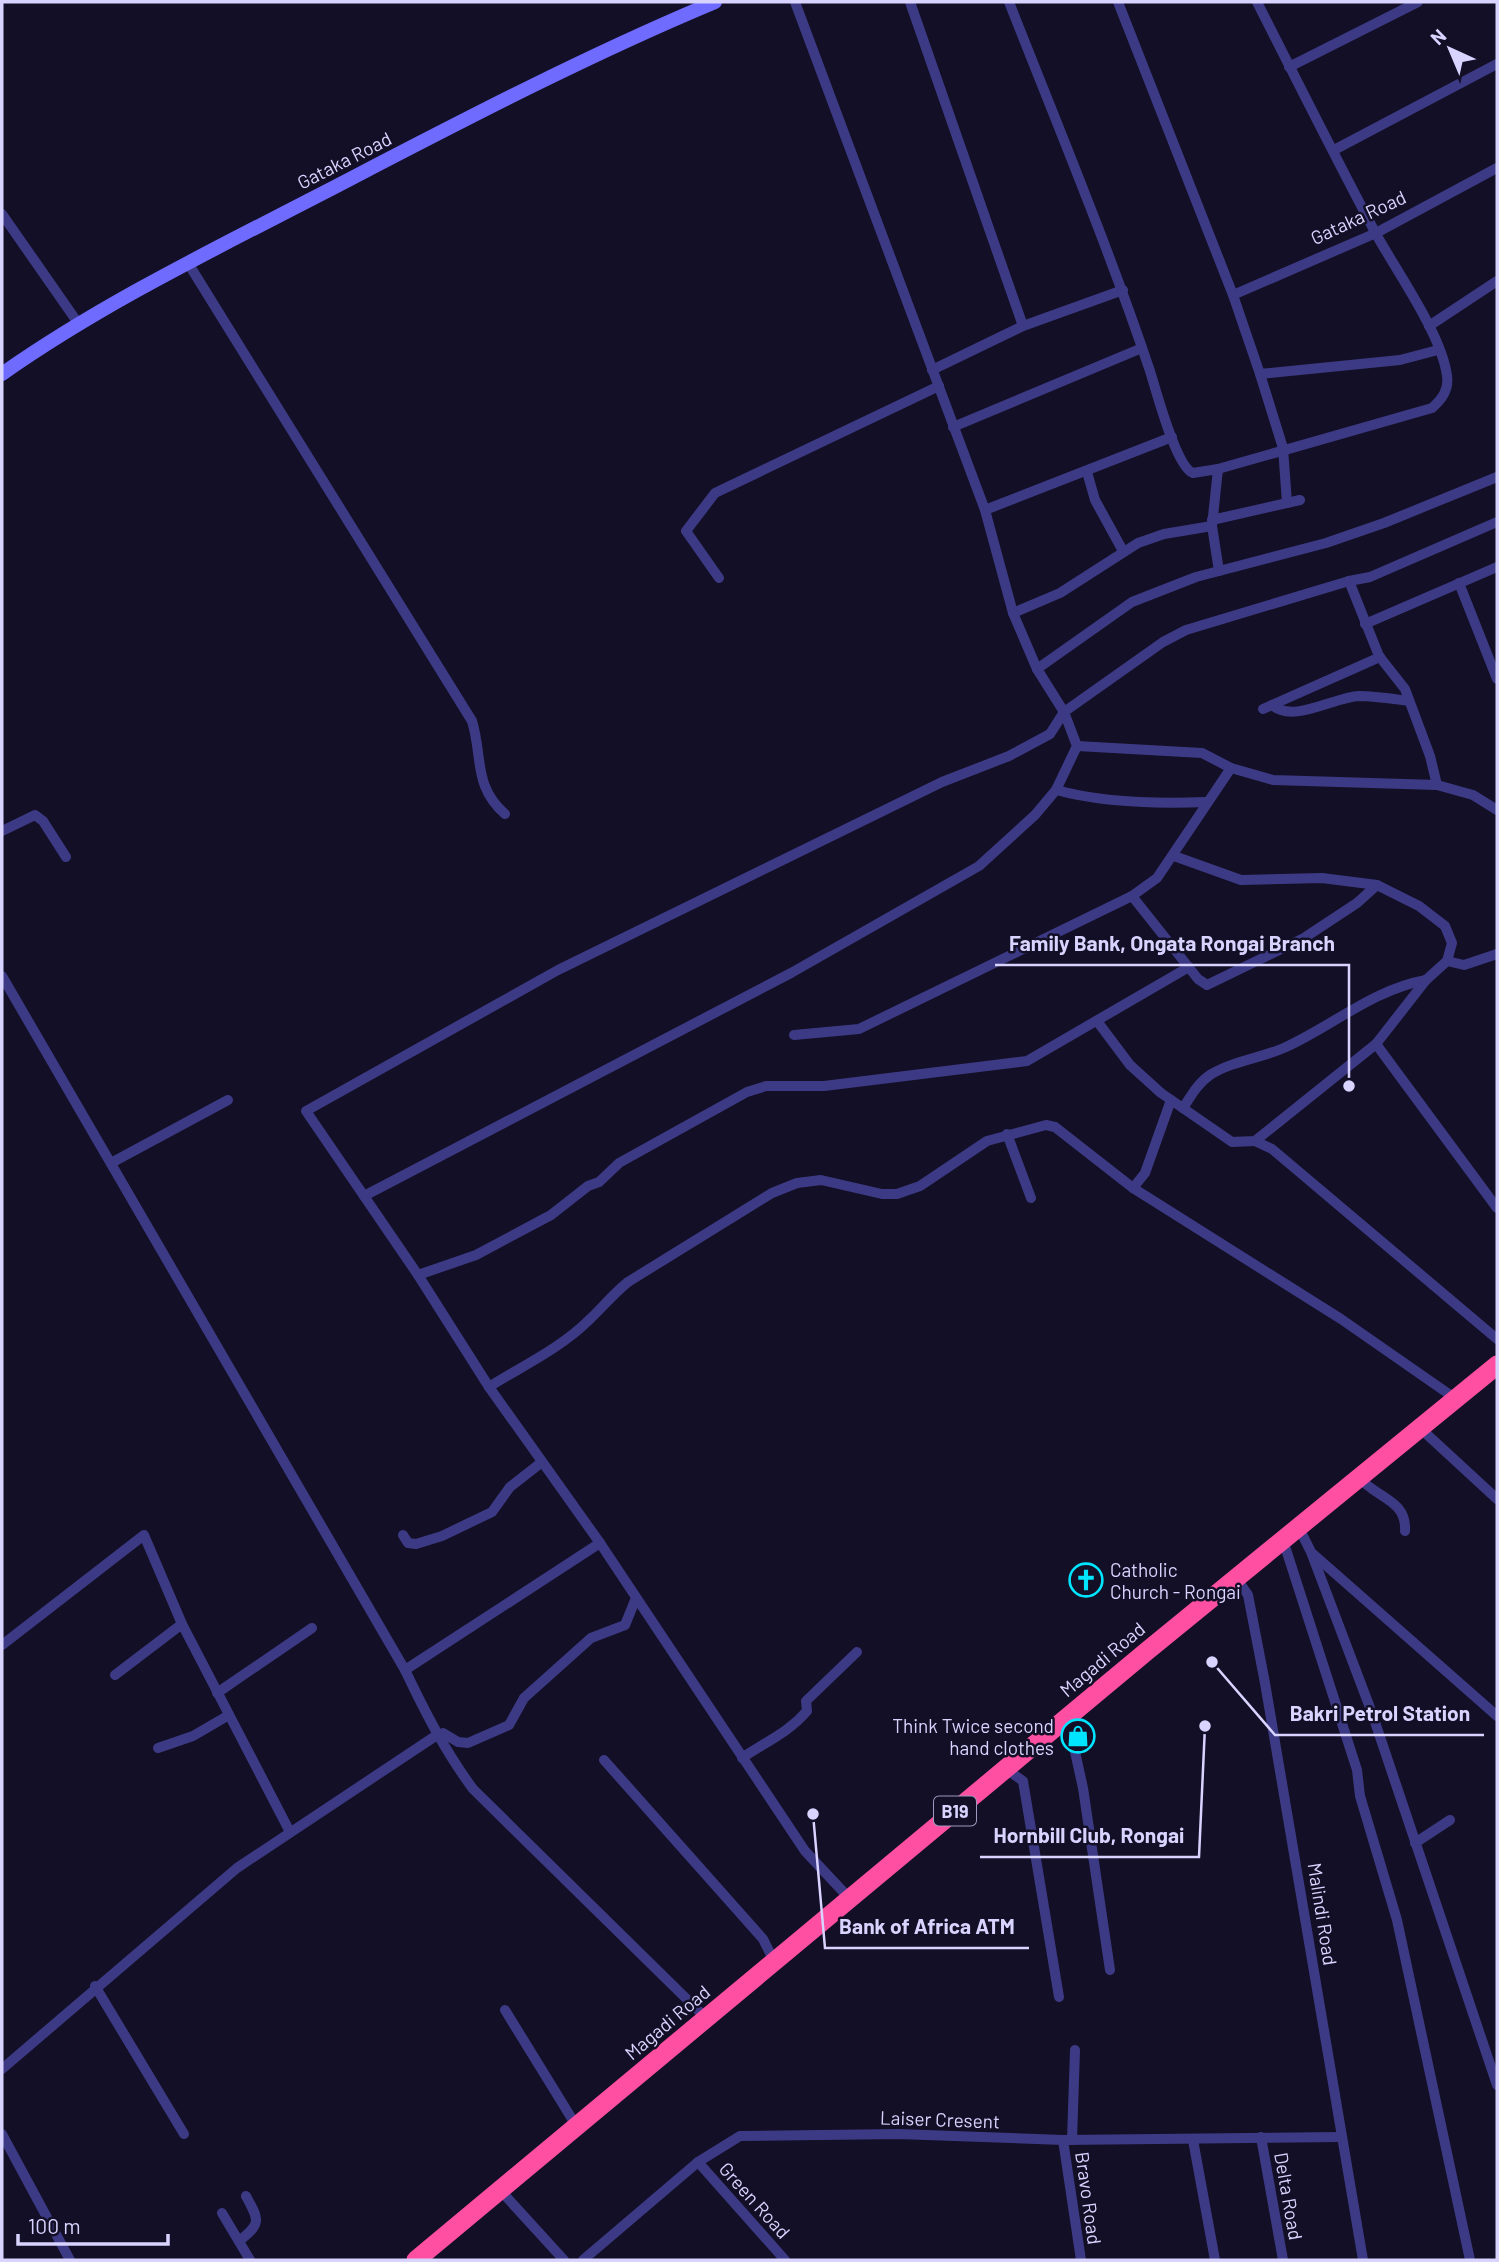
<svg xmlns="http://www.w3.org/2000/svg" width="1499" height="2262" font-family="Barlow,sans-serif">
<style>
.lines{fill:none;stroke-linecap:round;stroke-linejoin:round}
.street{stroke:#3d3a85;stroke-width:10}
.secondary{stroke:#6f6bff;stroke-width:14}
.highway{stroke:#ff4fa3;stroke-width:19}
.labels{text-anchor:middle;dominant-baseline:central;stroke-width:5;stroke-linejoin:round;paint-order:stroke}
.shield{fill:#130f26;stroke:#9e99be;stroke-width:2}
.shield-label{font-size:18px;font-weight:bold;fill:#d9d4ff}
.street-label{font-size:19px;fill:#d9d4ff;stroke:#130f26}
.poi-label{font-size:19px;fill:#d9d4ff;stroke:#130f26;text-anchor:start}
.leader{fill:none;stroke:#d9d4ff;stroke-width:2.5}
.callout-dot{fill:#d9d4ff;stroke:#130f26;stroke-width:2.5}
.callout-label{font-size:21px;text-anchor:middle;font-weight:bold;fill:#d9d4ff;stroke:#130f26;stroke-width:5;stroke-linejoin:round;paint-order:stroke}
</style>
<rect width="100%" height="100%" fill="#130f26"/>
<g class="lines">
<g class="street">
<polyline points="910,2 1023,326"/>
<path d="M1009,2C1057,124 1108,246 1150,371C1156,390 1176,467 1193,473L1218,469L1432,408C1442,399 1449,390 1447,376C1442,335 1397,272 1376,234C1335,157 1296,79 1257,2"/>
<polyline points="1118,2 1233,295 1260,374 1283,448 1287,503"/>
<polyline points="1289,67 1418,2"/>
<polyline points="1334,150 1497,64"/>
<polyline points="2,214 78,323"/>
<path d="M188,263L472,721C483,757 473,786 505,814"/>
<polyline points="1233,295 1376,233 1497,168"/>
<polyline points="1429,326 1497,281"/>
<polyline points="932,370 1023,326 1123,290"/>
<polyline points="1260,374 1400,360 1438,350"/>
<polyline points="953,427 1142,348"/>
<polyline points="1218,469 1212,526 1219,571"/>
<polyline points="1087,472 1095,500 1123,551"/>
<polyline points="985,510 1172,437"/>
<polyline points="1212,520 1300,500"/>
<polyline points="719,578 686,531 715,493 939,386"/>
<polyline points="1349,581 1379,656 1405,689 1430,756 1437,785"/>
<polyline points="1459,583 1497,679"/>
<polyline points="1013,613 1060,593 1138,543 1164,534 1212,526"/>
<polyline points="1365,624 1497,567"/>
<polyline points="1037,669 1132,602 1196,577 1326,543 1384,523 1497,477"/>
<path d="M1272,705C1293,724 1334,697 1359,696C1375,696 1393,699 1409,701"/>
<polyline points="1263,709 1380,657"/>
<polyline points="1077,746 1202,753 1231,768 1273,780 1437,785 1473,795 1497,810"/>
<path d="M1056,790C1104,803 1156,804 1206,802"/>
<polyline points="2,831 35,815 43,821 66,857"/>
<polyline points="1132,896 1198,979 1207,985 1304,938 1357,903 1377,885"/>
<polyline points="1447,961 1464,965 1497,954"/>
<path d="M2,976L405,1670C425,1712 445,1751 473,1789L706,2018"/>
<polyline points="1097,1021 1130,1065 1161,1093 1232,1142 1255,1141 1376,1044 1426,980 1447,961 1452,943 1445,926 1419,906 1377,885 1322,878 1241,880 1174,856"/>
<polyline points="794,1035 859,1029 1132,896 1157,878 1231,768"/>
<polyline points="1376,1044 1497,1208"/>
<path d="M1183,1108C1191,1096 1198,1083 1210,1075C1232,1061 1262,1058 1286,1047C1334,1025 1372,990 1426,980"/>
<polyline points="1007,1134 1031,1198"/>
<polyline points="1255,1141 1272,1149 1497,1339"/>
<polyline points="111,1163 228,1100"/>
<polyline points="1133,1188 1145,1173 1171,1100"/>
<polyline points="364,1196 791,973 979,866 1035,815 1056,790 1077,746 1064,712 1037,669 1013,613 985,510 795,2"/>
<polyline points="418,1275 476,1255 551,1215 588,1186 599,1182 619,1163 747,1092 766,1086 824,1086 1027,1061 1189,967"/>
<path d="M489,1387C522,1366 561,1348 589,1320C603,1307 613,1294 628,1282L772,1193L797,1183L821,1180L882,1194H897L920,1186L987,1141L1046,1125L1055,1127L1133,1188L1341,1319L1456,1399"/>
<polyline points="1420,1428 1497,1499"/>
<path d="M1359,1477C1375,1498 1407,1499 1405,1531"/>
<polyline points="1299,1528 1311,1552 1372,1713 1497,2085"/>
<polyline points="403,1535 408,1543 416,1544 442,1536 492,1512 510,1487 542,1462"/>
<polyline points="1283,1540 1357,1770 1360,1796 1397,1920 1470,2260"/>
<polyline points="1313,1554 1497,1716"/>
<polyline points="1236,1578 1248,1595 1265,1683 1363,2260"/>
<polyline points="2,1645 144,1535 182,1624 290,1832"/>
<polyline points="405,1670 600,1543"/>
<polyline points="115,1675 182,1624"/>
<polyline points="217,1693 312,1628"/>
<polyline points="1061,1722 1072,1738 1083,1788 1110,1970"/>
<polyline points="443,1733 458,1742 468,1743 509,1725 524,1698 591,1638 625,1625 636,1598"/>
<polyline points="158,1748 193,1736 229,1715"/>
<path d="M742,1758C767,1741 788,1733 807,1711L806,1701L857,1652"/>
<polyline points="604,1760 763,1939 774,1961"/>
<polyline points="1006,1769 1023,1781 1059,1997"/>
<polyline points="1415,1843 1450,1820"/>
<polyline points="850,1899 805,1851 600,1543 489,1387 418,1275 306,1111 558,970 942,782 1009,756 1050,734 1064,712 1163,642 1186,630 1349,581 1370,577 1497,522"/>
<polyline points="95,1986 184,2134"/>
<polyline points="505,2010 577,2127"/>
<polyline points="2,2069 237,1868 437,1735"/>
<polyline points="2,2134 70,2260"/>
<polyline points="1261,2137 1283,2260"/>
<polyline points="1063,2140 1081,2260"/>
<polyline points="1072,2140 1075,2050"/>
<polyline points="1193,2140 1215,2260"/>
<polyline points="698,2162 785,2260"/>
<polyline points="500,2190 564,2260"/>
<polyline points="222,2213 250,2260"/>
<path d="M239,2241C262,2223 259,2220 246,2196"/>
<polyline points="583,2260 698,2162 740,2136 898,2134 1063,2140 1340,2137"/>
</g>
<path class="secondary" d="M2,374C103,303 215,249 325,192C454,125 581,58 715,2"/>
<polyline class="highway" points="416,2260 1147,1651 1497,1365"/>
</g>
<defs>
<symbol id="church-ring" viewBox="-11 -11 22 22"><circle r="9.5" fill="#130f26" stroke="#00e5ff" stroke-width="1.5"/><path d="M-1.2-6h2.4v3.5h3.3v2.4h-3.3V6h-2.4V-.1h-3.3v-2.4h3.3Z" fill="#00e5ff"/></symbol>
<symbol id="shop-ring" viewBox="-11 -11 22 22"><circle r="9.5" fill="#130f26" stroke="#00e5ff" stroke-width="1.5"/><path d="M-5-2.5h2.3a2.7 3.5 0 0 1 5.4 0H5L5.5 6h-11ZM-1.5-2.5h3a1.5 2.3 0 0 0-3 0Z" fill="#00e5ff"/></symbol>
</defs>
<g fill-rule="evenodd">
<use href="#church-ring" x="1067" y="1561" width="38" height="38"/>
<use href="#shop-ring" x="1059" y="1717" width="38" height="38"/>
</g>
<g class="labels">
<rect class="shield" x="934" y="1796.5" width="42" height="29" rx="5"/>
<g class="shield-label">
<text x="955" y="1811">B19</text>
</g>
<g class="street-label">
<text transform="translate(344 160) rotate(-27)">Gataka Road</text>
<text transform="translate(1358 217) rotate(-25)">Gataka Road</text>
<text transform="translate(1102 1659) rotate(-40)">Magadi Road</text>
<text transform="translate(1323 1914) rotate(81)">Malindi Road</text>
<text transform="translate(667 2022) rotate(-40)">Magadi Road</text>
<text transform="translate(940 2119) rotate(2)">Laiser Cresent</text>
<text transform="translate(1289 2196) rotate(80)">Delta Road</text>
<text transform="translate(1089 2198) rotate(82)">Bravo Road</text>
<text transform="translate(755 2200) rotate(48)">Green Road</text>
</g>
<g class="poi-label">
<text x="1110" y="1569">Catholic<tspan x="1110" dy="22">Church - Rongai</tspan></text>
<text x="1054" y="1725" text-anchor="end">Think Twice second<tspan x="1054" dy="22">hand clothes</tspan></text>
</g>
</g>
<path class="leader" d="M1349 1086L1349 965H995M1212 1662L1275 1735H1484M1205 1726L1199 1857H980M813 1814L825 1948H1029"/>
<g class="callout-dot">
<circle cx="1349" cy="1086" r="7"/>
<circle cx="1212" cy="1662" r="7"/>
<circle cx="1205" cy="1726" r="7"/>
<circle cx="813" cy="1814" r="7"/>
</g>
<g class="callout-label">
<text x="1172" y="951">Family Bank, Ongata Rongai Branch</text>
<text x="1380" y="1721">Bakri Petrol Station</text>
<text x="1089" y="1843">Hornbill Club, Rongai</text>
<text x="927" y="1934">Bank of Africa ATM</text>
</g>
<rect width="1499" height="2262" fill="none" stroke="#d9d4ff" stroke-width="7"/>
<g transform="translate(1450 49) rotate(316)" stroke="#130f26" stroke-width="5" paint-order="stroke">
<path d="M0-5L12 26L0 18L-12 26Z" fill="#d9d4ff"/>
<text y="-10" font-size="19" font-weight="bold" text-anchor="middle" fill="#d9d4ff">N</text>
</g>
<path d="M18 2234v10h150v-10" fill="none" stroke="#d9d4ff" stroke-width="3.5"/>
<text x="28" y="2234" font-size="21" fill="#d9d4ff" stroke="#130f26" stroke-width="5" paint-order="stroke">100 m</text>
</svg>
